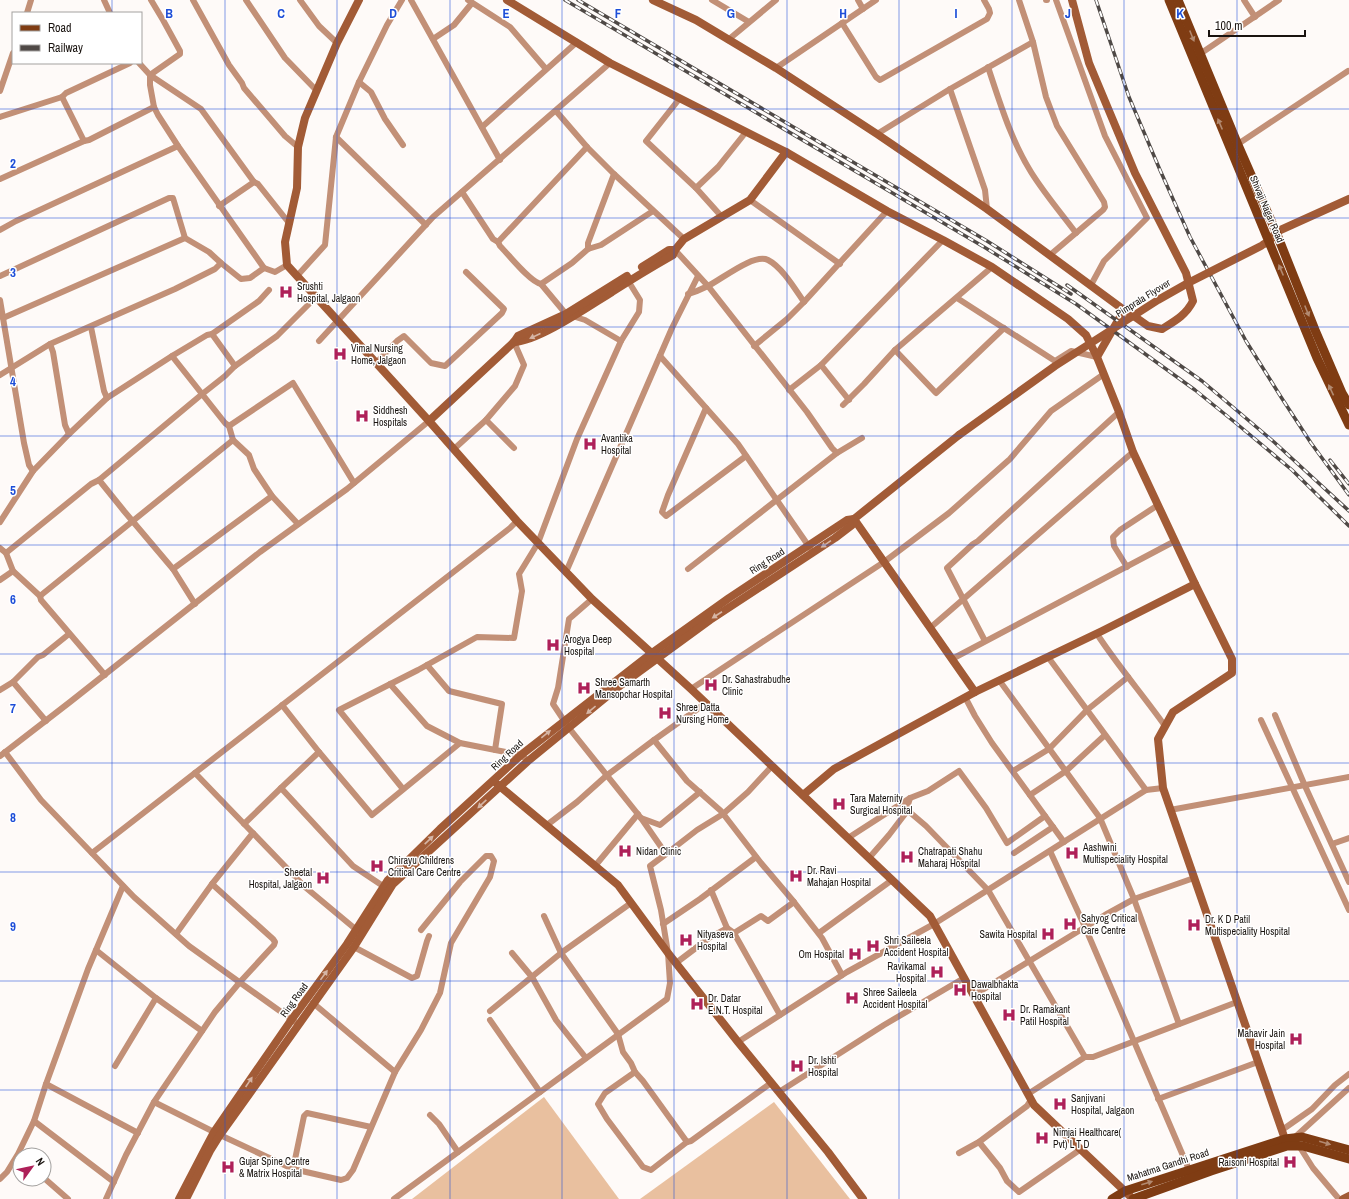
<svg xmlns="http://www.w3.org/2000/svg" width="1349" height="1199" font-family="'Archivo Narrow',sans-serif">
<style>
.grass{fill:#e9c09f}
.lines{fill:none;stroke-linecap:round;stroke-linejoin:round}
.street{stroke:#c29077;stroke-width:6}
.secondary{stroke:#a25b36;stroke-width:8}
.primary{stroke:#7f3c13;stroke-width:9}
.rail-casing{stroke:#4f4946;stroke-width:3.5}
.rail{stroke:#fff;stroke-width:2;stroke-dasharray:6;stroke-linecap:butt}
.secondary-bridge{stroke:#a25b36;stroke-width:8}
.oneway{fill:#b28a71}
.oneway2{fill:#d5b5a5}
.grid{fill:none;stroke:#1d4ed8;stroke-width:1;stroke-opacity:0.55}
.labels{text-anchor:middle;dominant-baseline:central;stroke-width:3;stroke-linejoin:round;paint-order:stroke}
.street-label{font-size:10px;fill:#19130f;stroke:#fff}
.poi-label{font-size:10px;fill:#19130f;stroke:#fff;text-anchor:start}
.grid-label{font-size:13px;text-anchor:middle;font-weight:bold;fill:#1d4ed8;stroke:#fff;stroke-width:3;stroke-linejoin:round;paint-order:stroke}
</style>
<rect width="100%" height="100%" fill="#fefaf8"/>
<g class="grass">
<polygon points="544,1097 619,1199 412,1199"/>
<polygon points="774,1102 850,1199 640,1199"/>
</g>
<g class="lines">
<g class="street">
<polyline points="104,0 110,13"/>
<polyline points="151,0 163,20 180,51 180,54 150,75 150,85 154,107 158,115 178,146 264,268"/>
<polyline points="193,0 229,65 242,83 244,88 285,136 298,147"/>
<polyline points="246,0 285,58 317,91"/>
<polyline points="300,0 319,26 337,43"/>
<polyline points="411,0 500,160"/>
<polyline points="468,0 510,27 546,69"/>
<polyline points="712,0 749,22"/>
<polyline points="858,0 863,9"/>
<polyline points="1019,0 1033,42 1046,97 1057,126 1104,202 1105,207 1103,210 1050,255"/>
<polyline points="1046,0 1047,0"/>
<polyline points="1056,0 1105,136 1147,218 1104,261 1091,285"/>
<polyline points="1244,0 1255,17"/>
<polyline points="27,13 31,0"/>
<polyline points="842,23 876,77 880,80 987,19 990,13 989,9 984,0"/>
<polyline points="433,39 454,25 472,3"/>
<polyline points="728,40 776,0"/>
<polyline points="1197,56 1279,0"/>
<polyline points="139,63 150,75 201,109 254,182 258,184 289,223"/>
<path d="M988,67C1000,103 1011,140 1031,172C1044,193 1061,213 1076,233"/>
<polyline points="776,68 876,0"/>
<polyline points="359,82 371,92 385,119 403,145"/>
<polyline points="950,89 985,190 987,209"/>
<polyline points="0,91 13,53"/>
<polyline points="62,97 84,141"/>
<polyline points="680,98 646,141 696,188 722,217"/>
<polyline points="556,111 587,147 614,174 684,239"/>
<polyline points="0,117 62,97 66,93 130,63"/>
<polyline points="482,127 577,42"/>
<polyline points="877,134 950,89 1033,42"/>
<polyline points="336,137 426,225"/>
<polyline points="1235,146 1348,71"/>
<polyline points="0,179 84,141 89,140 154,107"/>
<polyline points="696,188 718,167 746,132"/>
<path d="M462,192L493,239L498,242L500,246C509,255 530,282 541,284L566,314L585,320L621,341"/>
<polyline points="750,200 840,264"/>
<polyline points="219,206 254,182"/>
<polyline points="0,230 16,221 178,146"/>
<polyline points="498,242 587,147"/>
<polyline points="588,249 588,243 614,174"/>
<polyline points="675,250 708,286 807,412 832,448 837,453"/>
<polyline points="0,276 169,198 173,198 185,238 209,252 221,263 241,279 250,278 264,268 275,272 287,265"/>
<polyline points="297,276 325,245 336,137 359,82 387,25 402,0"/>
<polyline points="541,284 572,263 588,249 601,245 653,211"/>
<path d="M688,294C695,292 702,289 708,286C722,279 754,253 768,260C782,267 795,289 804,302"/>
<polyline points="957,298 1055,361 1071,351 1097,357"/>
<polyline points="0,300 24,443 29,465 33,471"/>
<polyline points="3,318 185,238"/>
<polyline points="91,327 104,391 107,398"/>
<polyline points="212,334 235,366"/>
<polyline points="319,341 433,217 610,63"/>
<polyline points="50,344 53,352 65,425 69,434"/>
<polyline points="754,346 787,319 804,302 887,211"/>
<polyline points="895,350 936,393 1004,328"/>
<polyline points="172,356 225,423 229,426 233,440 249,455 254,469 272,496 298,524"/>
<polyline points="660,356 738,444 810,548"/>
<polyline points="376,363 397,341 404,336 431,363 445,366 502,313 504,309 466,272"/>
<polyline points="821,365 849,400"/>
<polyline points="0,375 50,344 175,289 215,269 221,263"/>
<polyline points="789,390 821,365 943,240"/>
<polyline points="843,405 864,384 895,350 992,267"/>
<polyline points="706,408 668,495 662,512 666,516 746,456"/>
<polyline points="486,420 514,448"/>
<polyline points="229,426 293,383 354,483"/>
<polyline points="454,449 486,420 515,386 524,365 514,342"/>
<polyline points="99,480 124,511 173,569 195,604"/>
<polyline points="0,522 33,471 69,434 107,398 172,356 207,335 212,334 259,301 269,290"/>
<polyline points="0,548 6,553 13,571 40,596 41,600 105,675"/>
<polyline points="6,553 91,484 99,480 201,395 225,376 235,366 277,336 316,297"/>
<polyline points="1127,567 1114,546 1113,537 1120,530 1158,505"/>
<polyline points="173,569 272,496"/>
<polyline points="688,569 837,453 862,438"/>
<polyline points="566,572 672,328 698,276"/>
<polyline points="0,580 13,571"/>
<polyline points="40,596 233,440"/>
<polyline points="592,599 569,619 558,688 553,704 569,728 641,818 666,854 697,830 723,814 748,792 772,766"/>
<polyline points="930,628 1133,452"/>
<path d="M1097,634C1118,666 1143,695 1165,726"/>
<polyline points="985,641 947,568 973,544 978,541 1119,412"/>
<polyline points="1048,657 1146,790"/>
<polyline points="952,659 1175,541"/>
<polyline points="427,665 449,691 502,704 495,750"/>
<polyline points="999,680 1100,818 1134,899 1179,1024"/>
<polyline points="13,682 46,721"/>
<polyline points="390,684 427,726 460,743"/>
<polyline points="691,689 884,562 949,513 1010,459 1051,411 1104,374"/>
<polyline points="0,690 13,682 38,657 43,655 69,634"/>
<polyline points="965,697 975,716 992,743 1064,842"/>
<polyline points="706,703 654,740 687,781 721,811 761,863 794,902 822,938 842,975"/>
<polyline points="282,705 319,752"/>
<polyline points="1275,715 1305,786 1349,882"/>
<polyline points="1261,720 1349,910"/>
<polyline points="5,752 41,800 134,897 189,946 298,1024"/>
<polyline points="0,756 70,702 260,552 347,489 429,421"/>
<polyline points="1013,771 1049,749 1087,710 1128,677"/>
<polyline points="195,773 305,887 359,932"/>
<polyline points="281,788 353,866 386,888"/>
<polyline points="403,789 339,710 418,670 477,637 514,638 522,591 519,574 538,543 577,439 621,341 639,312 640,300 627,279"/>
<polyline points="1030,795 1066,771 1105,735"/>
<polyline points="906,809 926,826 988,890 1085,1057 1093,1057 1237,1002"/>
<polyline points="1170,810 1349,777"/>
<polyline points="641,818 660,825 700,792"/>
<polyline points="244,824 281,788 319,752 372,815 460,743 521,755 528,761"/>
<polyline points="547,825 577,802 606,776 654,740"/>
<polyline points="848,838 910,798 928,791 959,771 986,808 1007,843 1045,816"/>
<polyline points="1332,844 1349,838"/>
<polyline points="1050,851 1085,927 1190,1172"/>
<polyline points="92,853 510,528 517,521"/>
<polyline points="1014,853 1053,827"/>
<polyline points="869,858 889,835 905,814 910,798"/>
<polyline points="595,866 638,814"/>
<polyline points="711,890 727,928"/>
<polyline points="544,916 561,953 618,1034 623,1052 631,1063 635,1072 643,1081 687,1142"/>
<polyline points="663,924 700,899 756,857"/>
<polyline points="734,933 780,1015"/>
<polyline points="819,933 892,880"/>
<polyline points="176,934 212,884"/>
<polyline points="354,947 412,978 417,976 427,941 429,936"/>
<polyline points="96,950 156,998 202,1031"/>
<polyline points="512,953 532,977 556,1020 586,1058"/>
<polyline points="676,963 709,938 727,928 734,933 761,916 768,921 794,902"/>
<polyline points="974,995 1105,915 1134,899 1194,878"/>
<polyline points="313,1003 395,1072"/>
<polyline points="490,1011 561,953 631,903"/>
<polyline points="490,1020 540,1092"/>
<polyline points="738,1042 847,972 934,924 1146,790 1163,788"/>
<polyline points="115,1066 156,998"/>
<polyline points="635,1072 605,1093 598,1104 607,1119 643,1167 651,1170 687,1142 691,1141 771,1083"/>
<polyline points="46,1084 138,1133"/>
<polyline points="779,1092 884,1025 964,978"/>
<polyline points="1028,1094 1085,1057"/>
<polyline points="1158,1099 1258,1062"/>
<polyline points="154,1102 220,1135 293,1169 341,1180 347,1178 353,1170 395,1072 421,1030 440,993 451,943 490,877 494,861 491,856 486,856 460,882 421,930"/>
<polyline points="430,1115 439,1124 458,1152"/>
<polyline points="34,1121 114,1182"/>
<polyline points="1282,1130 1312,1109 1335,1085 1349,1074"/>
<polyline points="979,1142 1000,1168 1007,1181 1019,1192 1081,1149"/>
<polyline points="959,1153 979,1142 1027,1106 1031,1100"/>
<polyline points="293,1169 304,1116 307,1113 371,1127"/>
<polyline points="44,1178 68,1199"/>
<polyline points="0,1179 7,1172 18,1154 34,1121 46,1084 88,969 123,886"/>
<polyline points="106,1199 126,1155 154,1102 215,1012 240,982 274,945 275,942 273,939 212,884 253,833"/>
<polyline points="394,1199 667,999 670,983 668,953 661,910 650,866 666,854"/>
<polyline points="1339,1199 1313,1168 1294,1138 1349,1088"/>
</g>
<g class="secondary">
<polyline points="359,0 337,43 305,118 298,147 297,188 285,242 287,265 429,421 517,521 592,599 691,689 930,916 1034,1105 1133,1199"/>
<polyline points="507,0 610,63 786,152 887,211 943,240 992,267 1068,319 1086,335 1097,357"/>
<polyline points="653,0 696,20 776,68 877,134 987,209 1124,310 1097,357 1119,412 1133,452 1195,584 1232,659 1232,673 1173,712 1158,739 1163,788 1287,1145"/>
<path d="M1072,0L1089,63L1135,173L1186,273L1193,301C1186,315 1175,321 1162,329L1148,326L1128,312"/>
<polyline points="1264,244 1269,242 1276,232 1349,199"/>
<polyline points="642,267 669,250 675,250"/>
<path d="M514,342C539,341 589,306 612,292C632,279 652,267 673,255L675,250L684,239L750,200L786,152"/>
<polyline points="429,421 514,342 518,336 566,314 627,276"/>
<polyline points="854,519 975,692"/>
<polyline points="497,784 618,885 668,953 738,1042 828,1152 863,1199"/>
<polyline points="803,795 834,769 975,692 1102,631 1195,584"/>
<polyline points="179,1199 205,1149 214,1132 292,1019 347,944 388,880 440,829 521,755 652,653 729,598 847,520 854,519 959,435"/>
<polyline points="186,1199 210,1151 220,1135 354,947 393,884 528,761 621,685 710,620 835,538 852,525 854,519"/>
<polyline points="1343,1199 1349,1196"/>
</g>
<g class="primary">
<polyline points="1169,0 1317,358 1349,425"/>
<polyline points="1178,0 1238,145 1276,232 1315,330 1342,393 1349,405"/>
<polyline points="1112,1199 1125,1191 1285,1139 1302,1137 1349,1150"/>
<polyline points="1133,1199 1211,1171 1287,1146 1303,1146 1349,1159"/>
</g>
<defs>
<g id="rail">
<polyline points="565,0 984,247 1076,304 1195,390 1237,424 1292,470 1349,526"/>
<polyline points="578,0 987,241 1071,294"/>
<polyline points="1096,0 1129,97 1160,170 1190,237 1246,341 1281,397 1311,443 1349,495"/>
<polyline points="1067,285 1202,381 1274,442 1349,511"/>
<polyline points="1330,460 1349,484"/>
</g>
</defs>
<use href="#rail" class="rail-casing"/>
<use href="#rail" class="rail"/>
<polyline class="secondary-bridge" points="959,435 1055,366 1158,300 1188,283 1261,246"/>
</g>
<defs><path id="oneway-solid" d="M-6-.8H1V-3.2L6.5 0L1 3.2V.8H-6Z"/></defs>
<g class="oneway">
<use href="#oneway-solid" transform="translate(1192 36) rotate(68)"/>
<use href="#oneway-solid" transform="translate(1220 124) rotate(-113)"/>
<use href="#oneway-solid" transform="translate(1281 270) rotate(-113)"/>
<use href="#oneway-solid" transform="translate(1307 311) rotate(68)"/>
<use href="#oneway-solid" transform="translate(1331 390) rotate(-115)"/>
<use href="#oneway-solid" transform="translate(1325 1143) rotate(16)"/>
<use href="#oneway-solid" transform="translate(1147 1183) rotate(-18)"/>
</g>
<g class="oneway2">
<use href="#oneway-solid" transform="translate(535 336) rotate(156)"/>
<use href="#oneway-solid" transform="translate(826 544) rotate(146)"/>
<use href="#oneway-solid" transform="translate(717 615) rotate(147)"/>
<use href="#oneway-solid" transform="translate(591 710) rotate(140)"/>
<use href="#oneway-solid" transform="translate(546 734) rotate(-39)"/>
<use href="#oneway-solid" transform="translate(482 804) rotate(137)"/>
<use href="#oneway-solid" transform="translate(429 840) rotate(-44)"/>
<use href="#oneway-solid" transform="translate(324 975) rotate(-54)"/>
<use href="#oneway-solid" transform="translate(249 1082) rotate(-56)"/>
</g>
<path class="grid" d="M112,0V13M225,0V1199M337,0V1199M450,0V1199M562,0V1199M674,0V1199M787,0V1199M899,0V1199M1012,0V1199M1124,0V1199M1237,0V1199M112,63V1199M0,109H1349M0,218H1349M0,327H1349M0,436H1349M0,545H1349M0,654H1349M0,763H1349M0,872H1349M0,981H1349M0,1090H1349"/>
<defs>
<symbol id="hospital-bare" viewBox="-9 -9 18 18"><path d="M-5-5h3v3.5h4V-5h3V5h-3V1.5h-4V5h-3Z" fill="#ae2059" stroke="#fff" stroke-width="2.5" paint-order="stroke"/></symbol>
</defs>
<g fill-rule="evenodd">
<use href="#hospital-bare" x="276" y="282" width="20" height="20"/>
<use href="#hospital-bare" x="330" y="344" width="20" height="20"/>
<use href="#hospital-bare" x="352" y="406" width="20" height="20"/>
<use href="#hospital-bare" x="580" y="434" width="20" height="20"/>
<use href="#hospital-bare" x="543" y="635" width="20" height="20"/>
<use href="#hospital-bare" x="701" y="675" width="20" height="20"/>
<use href="#hospital-bare" x="574" y="678" width="20" height="20"/>
<use href="#hospital-bare" x="655" y="703" width="20" height="20"/>
<use href="#hospital-bare" x="829" y="794" width="20" height="20"/>
<use href="#hospital-bare" x="615" y="841" width="20" height="20"/>
<use href="#hospital-bare" x="1062" y="843" width="20" height="20"/>
<use href="#hospital-bare" x="897" y="847" width="20" height="20"/>
<use href="#hospital-bare" x="367" y="856" width="20" height="20"/>
<use href="#hospital-bare" x="786" y="866" width="20" height="20"/>
<use href="#hospital-bare" x="313" y="868" width="20" height="20"/>
<use href="#hospital-bare" x="1060" y="914" width="20" height="20"/>
<use href="#hospital-bare" x="1184" y="915" width="20" height="20"/>
<use href="#hospital-bare" x="1038" y="924" width="20" height="20"/>
<use href="#hospital-bare" x="676" y="930" width="20" height="20"/>
<use href="#hospital-bare" x="863" y="936" width="20" height="20"/>
<use href="#hospital-bare" x="845" y="944" width="20" height="20"/>
<use href="#hospital-bare" x="927" y="962" width="20" height="20"/>
<use href="#hospital-bare" x="950" y="980" width="20" height="20"/>
<use href="#hospital-bare" x="842" y="988" width="20" height="20"/>
<use href="#hospital-bare" x="687" y="994" width="20" height="20"/>
<use href="#hospital-bare" x="999" y="1005" width="20" height="20"/>
<use href="#hospital-bare" x="1286" y="1029" width="20" height="20"/>
<use href="#hospital-bare" x="787" y="1056" width="20" height="20"/>
<use href="#hospital-bare" x="1050" y="1094" width="20" height="20"/>
<use href="#hospital-bare" x="1032" y="1128" width="20" height="20"/>
<use href="#hospital-bare" x="1280" y="1152" width="20" height="20"/>
<use href="#hospital-bare" x="218" y="1157" width="20" height="20"/>
</g>
<g class="labels">
<g class="street-label">
<text transform="translate(1267 209) rotate(67)">Shivaji Nagar Road</text>
<text transform="translate(1143 298) rotate(-32)">Pimprala Flyover</text>
<text transform="translate(767 561) rotate(-33)">Ring Road</text>
<text transform="translate(507 755) rotate(-43)">Ring Road</text>
<text transform="translate(294 1000) rotate(-54)">Ring Road</text>
<text transform="translate(1168 1165) rotate(-18)">Mahatma Gandhi Road</text>
</g>
<g class="poi-label">
<text x="297" y="286">Srushti<tspan x="297" dy="12">Hospital, Jalgaon</tspan></text>
<text x="351" y="348">Vimal Nursing<tspan x="351" dy="12">Home, Jalgaon</tspan></text>
<text x="373" y="410">Siddhesh<tspan x="373" dy="12">Hospitals</tspan></text>
<text x="601" y="438">Avantika<tspan x="601" dy="12">Hospital</tspan></text>
<text x="564" y="639">Arogya Deep<tspan x="564" dy="12">Hospital</tspan></text>
<text x="722" y="679">Dr. Sahastrabudhe<tspan x="722" dy="12">Clinic</tspan></text>
<text x="595" y="682">Shree Samarth<tspan x="595" dy="12">Mansopchar Hospital</tspan></text>
<text x="676" y="707">Shree Datta<tspan x="676" dy="12">Nursing Home</tspan></text>
<text x="850" y="798">Tara Maternity<tspan x="850" dy="12">Surgical Hospital</tspan></text>
<text x="1083" y="847">Aashwini<tspan x="1083" dy="12">Multispeciality Hospital</tspan></text>
<text x="636" y="851">Nidan Clinic</text>
<text x="918" y="851">Chatrapati Shahu<tspan x="918" dy="12">Maharaj Hospital</tspan></text>
<text x="388" y="860">Chirayu Childrens<tspan x="388" dy="12">Critical Care Centre</tspan></text>
<text x="807" y="870">Dr. Ravi<tspan x="807" dy="12">Mahajan Hospital</tspan></text>
<text x="312" y="872" text-anchor="end">Sheetal<tspan x="312" dy="12">Hospital, Jalgaon</tspan></text>
<text x="1081" y="918">Sahyog Critical<tspan x="1081" dy="12">Care Centre</tspan></text>
<text x="1205" y="919">Dr. K D Patil<tspan x="1205" dy="12">Multispeciality Hospital</tspan></text>
<text x="697" y="934">Nityaseva<tspan x="697" dy="12">Hospital</tspan></text>
<text x="1037" y="934" text-anchor="end">Sawita Hospital</text>
<text x="884" y="940">Shri Saileela<tspan x="884" dy="12">Accident Hospital</tspan></text>
<text x="844" y="954" text-anchor="end">Om Hospital</text>
<text x="926" y="966" text-anchor="end">Ravikamal<tspan x="926" dy="12">Hospital</tspan></text>
<text x="971" y="984">Dawalbhakta<tspan x="971" dy="12">Hospital</tspan></text>
<text x="863" y="992">Shree Saileela<tspan x="863" dy="12">Accident Hospital</tspan></text>
<text x="708" y="998">Dr. Datar<tspan x="708" dy="12">E.N.T. Hospital</tspan></text>
<text x="1020" y="1009">Dr. Ramakant<tspan x="1020" dy="12">Patil Hospital</tspan></text>
<text x="1285" y="1033" text-anchor="end">Mahavir Jain<tspan x="1285" dy="12">Hospital</tspan></text>
<text x="808" y="1060">Dr. Ishti<tspan x="808" dy="12">Hospital</tspan></text>
<text x="1071" y="1098">Sanjivani<tspan x="1071" dy="12">Hospital, Jalgaon</tspan></text>
<text x="1053" y="1132">Nimjai Healthcare(<tspan x="1053" dy="12">Pvt) L T D</tspan></text>
<text x="239" y="1161">Gujar Spine Centre<tspan x="239" dy="12">&amp; Matrix Hospital</tspan></text>
<text x="1279" y="1162" text-anchor="end">Raisoni Hospital</text>
</g>
</g>
<g class="grid-label">
<text x="169" y="18">B</text>
<text x="281" y="18">C</text>
<text x="393" y="18">D</text>
<text x="506" y="18">E</text>
<text x="618" y="18">F</text>
<text x="731" y="18">G</text>
<text x="843" y="18">H</text>
<text x="956" y="18">I</text>
<text x="1068" y="18">J</text>
<text x="1180" y="18">K</text>
<text x="13" y="168">2</text>
<text x="13" y="277">3</text>
<text x="13" y="386">4</text>
<text x="13" y="495">5</text>
<text x="13" y="604">6</text>
<text x="13" y="713">7</text>
<text x="13" y="822">8</text>
<text x="13" y="931">9</text>
</g>
<rect x="12" y="12" width="130" height="52" fill="#ffffff" stroke="#a3a19f"/>
<rect x="20" y="25" width="20" height="6" fill="#7f3c13" stroke="#a3a19f"/>
<text x="48" y="32" font-size="12" fill="#19130f">Road</text>
<rect x="20" y="45" width="20" height="6" fill="#4f4946" stroke="#a3a19f"/>
<text x="48" y="52" font-size="12" fill="#19130f">Railway</text>
<g transform="translate(32 1167) rotate(57)"><circle r="19" fill="#ffffff" stroke="#a3a19f"/>
<path d="M0-3L7 15L0 10L-7 15Z" fill="#ae2059"/>
<text y="-6" font-size="11" font-weight="bold" text-anchor="middle" fill="#19130f">N</text>
</g>
<path d="M1209 30v6h96v-6" fill="none" stroke="#19130f" stroke-width="2"/>
<text x="1215" y="30" font-size="12" fill="#19130f" stroke="#ffffff" stroke-width="3" paint-order="stroke">100 m</text>
</svg>
